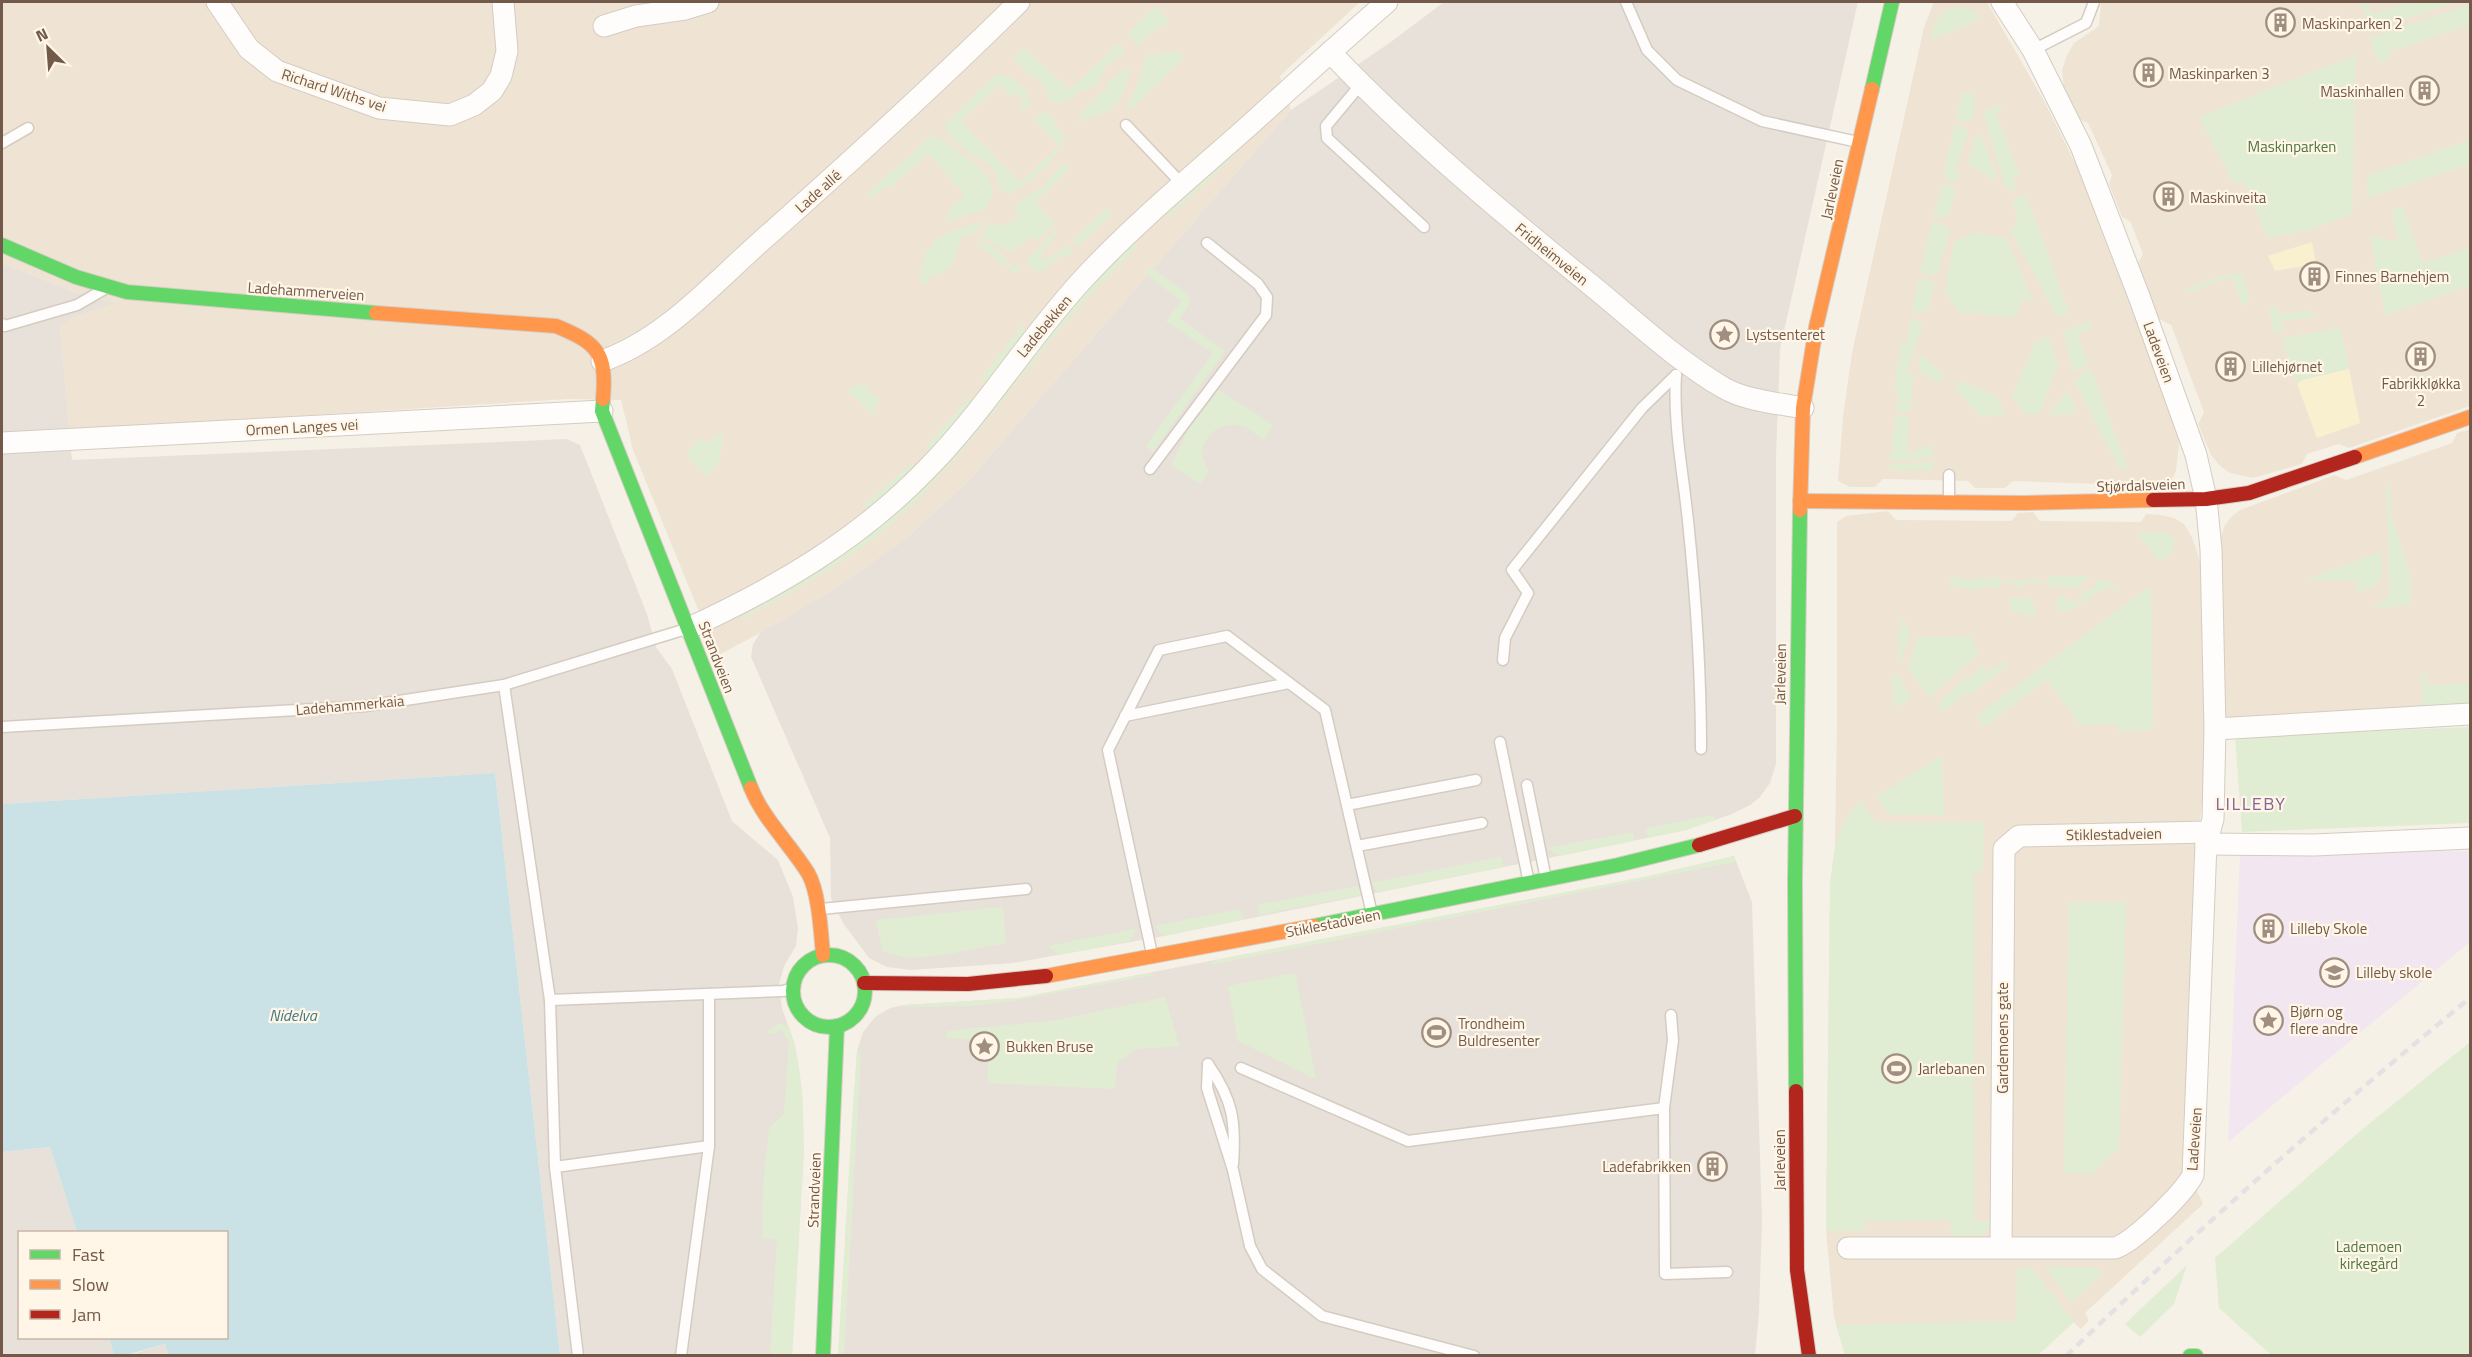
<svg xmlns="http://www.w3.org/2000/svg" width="2472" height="1357" font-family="'Titillium Web',sans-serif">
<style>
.residential{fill:#efe4d4}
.industrial{fill:#e8e1d9}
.education{fill:#f2e7f0}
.green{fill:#e1edd2}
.sand{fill:#f9f0cf}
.water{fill:#cae2e5}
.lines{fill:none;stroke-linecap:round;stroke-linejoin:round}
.lane-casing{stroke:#d4ccc2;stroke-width:13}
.street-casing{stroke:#d4ccc2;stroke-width:23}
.fast-casing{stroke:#d6cdc4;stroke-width:16}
.slow-casing{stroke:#d6cdc4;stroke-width:16}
.jam-casing{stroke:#d6cdc4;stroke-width:16}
.lane{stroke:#fefdfb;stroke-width:10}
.street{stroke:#fefdfb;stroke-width:21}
.fast{stroke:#63d668;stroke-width:14}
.slow{stroke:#ff974d;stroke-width:14}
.jam{stroke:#b3261e;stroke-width:14}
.rail{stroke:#e3e1e3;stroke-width:4.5;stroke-dasharray:9 6;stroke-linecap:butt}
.labels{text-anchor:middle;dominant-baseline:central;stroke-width:4.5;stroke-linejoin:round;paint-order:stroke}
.poi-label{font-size:15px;fill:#725949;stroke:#fff6e7;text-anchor:start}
.street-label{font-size:15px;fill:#725949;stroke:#fff6e7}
.park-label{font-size:15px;fill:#4f7841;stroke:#fff6e7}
.water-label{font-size:16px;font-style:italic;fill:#437885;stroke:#fff6e7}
.quarter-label{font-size:18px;letter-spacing:1.5px;fill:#876496;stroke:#fff6e7}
</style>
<rect width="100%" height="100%" fill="#f6f1e7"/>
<g class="residential">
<polygon points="2,2 1360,2 1280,76 1291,110 970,479 907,538 837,587 760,633 717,656 633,450 621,400 569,399 69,430 60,328 71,318 112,303 77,293 2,263"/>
<polygon points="1934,2 1987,2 2043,99 2076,165 2098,219 2177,431 2179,445 2176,471 2171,481 2161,489 2137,491 2132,485 2013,481 2005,488 1975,488 1968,481 1883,479 1875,487 1850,487 1838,481 1843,416 1852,353 1924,27"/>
<polygon points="2101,2 2470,2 2470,406 2349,448 2339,444 2307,454 2302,464 2253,478 2230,473 2220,466 2211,455 2198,424 2204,412 2171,325 2159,319 2138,263 2143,254 2130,221 2122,217 2109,184 2112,175 2088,123 2078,119 2064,91 2062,70 2067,55 2074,43 2099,26"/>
<polygon points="2470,429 2470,709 2224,721 2224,615 2220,539 2225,525 2232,516 2240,510 2335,475 2346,480 2452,443 2457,433"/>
<polygon points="1888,511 1896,520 2011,521 2018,513 2033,512 2040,521 2141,522 2146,514 2161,515 2174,518 2184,524 2192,537 2202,567 2206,755 2197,856 2186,1167 2203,1204 2085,1313 2089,1320 2081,1329 2073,1322 2038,1355 1845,1355 1834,1317 1826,1231 1830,886 1835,847 1837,717 1837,522 1846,516"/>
</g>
<g class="industrial">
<polygon points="1444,2 1858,2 1780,349 1776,457 1776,764 1770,783 1760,797 1750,805 1732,814 1686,830 1164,936 1013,963 911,970 887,967 869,958 843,923 831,898 830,838 751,657 753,644 760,633 837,587 907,538 970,479 1291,110 1388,44"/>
<polygon points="2,263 77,293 114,303 71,318 60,328 72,460 567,439 580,445 647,614 656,647 672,669 732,821 778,860 793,897 798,928 796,946 784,966 779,985 782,1008 795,1045 798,1064 804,1151 792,1355 560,1355 495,773 2,804"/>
<polygon points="1734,856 1752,902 1762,1221 1759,1313 1755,1355 838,1356 857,1051 863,1032 875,1017 890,1008 904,1005 1018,998 1649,876"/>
<polygon points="50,1147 77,1232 20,1232 20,1338 109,1338 114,1355 2,1355 2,1152"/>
<polygon points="165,1344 169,1355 126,1356"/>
</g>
<polygon class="education" points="2470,851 2470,942 2228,1142 2240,852"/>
<g class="green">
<polygon points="2361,2 2366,2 2372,14 2410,2 2456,2 2371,30"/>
<polygon points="2470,5 2470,40 2466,26 2389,52 2390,59 2378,63 2370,38"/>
<polygon points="1156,6 1170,22 1152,32 1139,46 1127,33"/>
<path d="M1957,6L1974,11L1982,18L1930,41C1935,22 1937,12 1957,6Z"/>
<path d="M1118,43L1126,52L1107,65L1095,87L1080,91L1065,103L1050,101C1048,77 1024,76 1013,57L1024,48L1070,90Z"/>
<polygon points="1177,51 1184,58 1130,110 1127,107 1137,86 1146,56"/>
<polygon points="2356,55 2352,214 2313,229 2268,238 2245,184 2232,181 2199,117"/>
<path d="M1130,69C1127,85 1121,105 1105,113C1096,117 1087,118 1078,123C1080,110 1090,106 1098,97C1108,84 1113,73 1130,69Z"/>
<path d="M997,74C1015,78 1024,85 1031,102L1023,110L1020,106L1024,101L1016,92L1011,97L999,85L961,121L1020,183L1059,146L1034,120L1043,112L1051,116L1065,137C1053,164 1035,179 1010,194L1000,190C998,184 997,173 992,168C980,155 944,145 946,123Z"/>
<polygon points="1962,91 1974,95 1974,117 1964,123 1956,119"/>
<polygon points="1995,102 1997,107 2001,105 2003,109 1996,112 2019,175 2013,178 2017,190 2014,191 2005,187 1983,112 1994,107 1993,103"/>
<polygon points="1263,126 1214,176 1168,217 1166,213"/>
<polygon points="1954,126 1963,127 1968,134 1955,168 1960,175 1958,182 1946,179 1944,173"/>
<polygon points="1980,133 1997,177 1992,180 1968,163 1975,138"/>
<path d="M934,137C943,138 947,144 954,149C970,161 993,172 993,195L988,202L986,209L943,223L948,217L952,206L965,195L929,154L890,188L886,186L872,199L867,194L929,138Z"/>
<polygon points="2470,140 2470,164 2367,198 2368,175"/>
<polygon points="1063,163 1070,168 1035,202 1055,223 1038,240 1030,237 1016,249 1009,251 982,237 981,234 989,222 1002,226 1014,221 1016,215 1016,204 1044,186"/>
<polygon points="1945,184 1951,185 1955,190 1949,216 1939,218 1934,216 1941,187 1944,188"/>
<polygon points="2026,195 2069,312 2057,316 2010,230 2017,225 2013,199"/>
<polygon points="2403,206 2422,263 2470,248 2470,286 2385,315 2370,235 2389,241 2398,239 2392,210"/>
<polygon points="1107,208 1112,213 1077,247 1072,241"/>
<path d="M983,222L975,233L962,237C952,262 959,268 928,278V284L920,283C921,237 944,233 983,222Z"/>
<polygon points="1932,222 1944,224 1950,231 1938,272 1931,276 1920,272"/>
<polygon points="1054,231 1057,231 1057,234 1043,251 1041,258 1047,259 1068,246 1072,251 1071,255 1062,255 1039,273 1025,262"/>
<polygon points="1975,233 2006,238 2033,300 2022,300 2016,317 1959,312 1945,293 1954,241"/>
<path d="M980,242C986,244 994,246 999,251C1009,262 1006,266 1022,268L1016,274L975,243Z"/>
<path d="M1134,243L1137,247C1108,276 1080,305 1054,337C1000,401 954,470 890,525C845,564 793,592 741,620L740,618C808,578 873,539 929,482C972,438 1008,386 1047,337C1074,304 1104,274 1134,243Z"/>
<polygon points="1150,267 1188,294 1190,303 1180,319 1225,351 1153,452 1146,446 1213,353 1166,321 1181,301 1145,273"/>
<polygon points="2228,274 2242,274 2250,298 2243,307 2231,277 2188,293 2186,289"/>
<polygon points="1919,279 1935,282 1928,309 1920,313 1912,312"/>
<polygon points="2276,305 2278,315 2311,310 2311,314 2316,315 2315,317 2282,321 2283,332 2275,333 2272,325 2269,309"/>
<polygon points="1911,318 1923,323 1907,372 1913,373 1910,412 1896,411 1899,390 1894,389 1901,343 1906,344"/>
<polygon points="2091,322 2093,327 2077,334 2089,365 2073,371 2063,331"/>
<polygon points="1024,323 1025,334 987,382 984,382 982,377"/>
<polygon points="2341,328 2349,369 2302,380 2297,384 2282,338"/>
<polygon points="2048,336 2058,364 2039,414 2025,414 2012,396 2036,342"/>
<polygon points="1922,355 1945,376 1939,382 1921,373 1919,361"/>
<polygon points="2091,369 2128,469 2120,469 2075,383 2084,372"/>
<polygon points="1961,381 1996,396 2005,414 1982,418 1955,389"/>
<polygon points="865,383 869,386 867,389 880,399 872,415 847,389"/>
<path d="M1219,390L1273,425L1264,440C1257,435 1248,427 1239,425C1220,421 1199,438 1203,458C1204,463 1208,468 1209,472L1200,484L1171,465L1188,430Z"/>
<polygon points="2068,390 2076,408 2073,414 2048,415"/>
<polygon points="969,397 972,401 930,452 928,451 926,447"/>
<polygon points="1896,415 1909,417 1907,454 1933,445 1933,457 1890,461"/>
<polygon points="723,430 720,459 708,478 689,459 688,450 701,438 708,443"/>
<polygon points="1933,462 1932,470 1889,470 1890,465"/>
<polygon points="909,465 913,466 914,470 872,508 862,507"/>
<polygon points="2386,481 2390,487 2391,514 2410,574 2411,605 2371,608 2384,600 2390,592"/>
<polygon points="2137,532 2165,533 2175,539 2172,553 2160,563"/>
<path d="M2381,552C2382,576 2386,587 2357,591V580H2305Z"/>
<polygon points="1951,576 1970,580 2001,577 2001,584 1997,589 1985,586 1979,590 1959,588 1956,585 1950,585"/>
<polygon points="2048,576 2090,576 2078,587 2061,587 2061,585 2048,587"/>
<polygon points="2008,578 2021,581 2040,578 2041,584 2032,583 2021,585 2020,589 2017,589 2015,583 2008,583"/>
<polygon points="2095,579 2111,582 2119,591 2106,588 2066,612 2059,610 2056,606 2058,598 2065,594 2066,602 2080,601 2084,591 2096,588"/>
<polygon points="2151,589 2153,730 2118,731 2118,724 2080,725 2047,680 1984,727 1976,716 2143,591"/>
<polygon points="2008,598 2031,598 2037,616 2012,612"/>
<polygon points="1904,619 1910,637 1898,664 1898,630 1902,624 1899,621"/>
<polygon points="1970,636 1978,654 1930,697 1908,670 1917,637"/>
<path d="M2006,662L2009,665C1997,675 1983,682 1974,694L1966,693L1940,714V702L1966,677L1968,679L1983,664L1987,672Z"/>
<polygon points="2421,673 2426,673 2427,685 2470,683 2470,709 2423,711"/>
<polygon points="1892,675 1898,675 1910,696 1904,705 1892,705 1894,695"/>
<polygon points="2470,727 2470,823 2242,832 2235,737"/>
<polygon points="1942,755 1944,815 1890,815 1876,797"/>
<path d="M1861,800L1876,823L1984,822L1983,872H1974V1221H1993L1984,1235L1951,1237L1950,1220L1865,1221L1864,1231H1826L1830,886C1834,851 1835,827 1861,800Z"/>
<polygon points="1714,815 1715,820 1686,830 1648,838 1646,828"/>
<polygon points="1633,832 1634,841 1560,856 1547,848"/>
<polygon points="1734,856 1735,862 1210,965 1215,960 1649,876"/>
<polygon points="1501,857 1503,867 1377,892 1371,883"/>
<polygon points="1358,886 1361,895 1259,915 1257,905"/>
<polygon points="2069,902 2126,902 2119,1149 2092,1174 2064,1173"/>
<polygon points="1003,907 1006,943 943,955 907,958 883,952 876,920"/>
<polygon points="1240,909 1244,919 1164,936 1154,926"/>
<polygon points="1136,929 1130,941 1059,955 1048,946"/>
<polygon points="1149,973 1154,975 1006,1002 971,1006 903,1007 904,1005 1018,998"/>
<polygon points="1295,973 1316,1079 1238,1041 1228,986"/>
<polygon points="1165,997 1179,1046 1136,1049 1117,1063 1115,1089 988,1083 989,1040 946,1038 947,1031 1058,1020"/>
<path d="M779,1023L789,1027C809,1086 804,1152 800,1213C798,1261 795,1308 792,1356L770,1355L777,1239L762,1238L763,1185L769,1128L784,1114L789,1042L781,1030L770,1034L767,1031Z"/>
<polygon points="2470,1042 2470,1355 2271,1355 2219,1308 2215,1258 2359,1132"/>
<polygon points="857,1051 861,1054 844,1355 838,1355 845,1241 848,1239 845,1236 850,1155 852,1152 850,1150"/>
<polygon points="2187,1265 2174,1304 2140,1337 2125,1324"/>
<polygon points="2031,1267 2074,1322 2038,1355 1845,1355 1836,1325 2016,1321 2017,1268"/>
<polygon points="2049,1267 2096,1267 2103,1273 2072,1302 2048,1271"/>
</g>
<g class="sand">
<polygon points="2312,242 2316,264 2275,271 2268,256"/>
<polygon points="2349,369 2360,423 2317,438 2297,384 2302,380"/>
</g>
<polygon class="water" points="495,773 560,1355 169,1356 165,1344 126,1355 114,1355 109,1338 226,1338 226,1232 77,1232 50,1147 2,1152 2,804"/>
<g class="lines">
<defs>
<g id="lane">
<polyline points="1626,2 1647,50 1677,80 1762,121 1858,142"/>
<polyline points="2033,50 2086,23 2094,2"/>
<polyline points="1361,84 1326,126 1327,138 1424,227"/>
<polyline points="1126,125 1182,184"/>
<polyline points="2,143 28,128"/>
<polyline points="2,324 5,326 77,305 103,290"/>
<path d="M1676,375C1673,424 1683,472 1688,521C1696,597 1701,672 1701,749"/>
<polyline points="1150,469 1266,315 1267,297 1258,284 1207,243"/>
<polyline points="1949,502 1949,475"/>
<polyline points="1503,660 1505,638 1528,593 1512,570 1642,408 1676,375"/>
<polyline points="504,685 550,1000 783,991 793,988"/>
<polyline points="1125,716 1289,683"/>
<polyline points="2,727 366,706 504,685 686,629"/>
<polyline points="1500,742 1529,883"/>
<polyline points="1527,785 1546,879"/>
<polyline points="1347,805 1476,780"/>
<polyline points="1357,846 1482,823"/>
<polyline points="821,909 1026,889"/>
<polyline points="1152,954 1108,750 1159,650 1227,636 1325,710 1372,914"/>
<polyline points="550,1000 555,1167 578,1356"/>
<polyline points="1208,1064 1207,1088 1233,1170 1250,1246 1262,1269 1322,1316 1474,1356"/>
<path d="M1208,1064C1233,1100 1236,1121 1233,1164"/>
<polyline points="1241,1068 1408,1141 1664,1108 1665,1274 1727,1272"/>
<polyline points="1664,1108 1673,1040 1671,1015"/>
<polyline points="555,1167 709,1146"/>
<polyline points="681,1356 709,1146 709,994"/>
</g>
<g id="street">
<polyline points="217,2 249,49 277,71 379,108 450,115 474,105 492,91 501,76 507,51 503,2"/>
<polyline points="604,26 636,16 685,9 708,2"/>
<path d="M1330,52C1410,136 1501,212 1591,285C1634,320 1676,360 1724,388C1747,401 1778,403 1803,408"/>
<path d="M602,361C663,340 711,286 758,244C847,165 935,85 1019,2"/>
<polyline points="2,443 602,411"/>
<path d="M689,628C778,587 860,539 928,468C986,409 1029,337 1085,277C1137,221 1196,173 1253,122C1297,82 1342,41 1387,2"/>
<polyline points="2215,729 2470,714"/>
<polyline points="2206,844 2314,845 2470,838"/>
<polyline points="2001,1247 2004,849 2019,836 2209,832"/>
<path d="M1848,1248H2115C2134,1242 2184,1193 2193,1175L2206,844L2213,819L2215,729L2211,549L2206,499L2196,455L2140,299L2081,146L2033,50L2002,2"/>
</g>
<g id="fast">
<polyline points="1872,89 1892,2"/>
<polyline points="2,245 76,277 127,292 376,313"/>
<polyline points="603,399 602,411 751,788"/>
<polyline points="1314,926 1618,865 1699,845"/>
<circle cx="829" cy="991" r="36"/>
<polyline points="1796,1091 1795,880 1800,510"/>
<polyline points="823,1356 837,1026"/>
<polyline points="2190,1356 2196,1356"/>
</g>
<g id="slow">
<path d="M376,313L556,326C597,343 607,352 603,399"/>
<polyline points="2355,457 2470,417"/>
<polyline points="1800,501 2024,503 2153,500"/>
<polyline points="1800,510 1803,408 1816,327 1872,89"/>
<path d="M751,788C764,820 790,844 808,873C819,892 821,933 823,955"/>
<polyline points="1046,976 1314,926"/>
</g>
<g id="jam">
<polyline points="2153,500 2206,499 2249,493 2355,457"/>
<polyline points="1699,845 1795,816"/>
<polyline points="864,983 968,984 1046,976"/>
<polyline points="1796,1091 1797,1270 1809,1356"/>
</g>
</defs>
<use href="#lane" class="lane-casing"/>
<use href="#street" class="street-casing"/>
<use href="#fast" class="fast-casing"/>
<use href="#slow" class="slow-casing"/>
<use href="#jam" class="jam-casing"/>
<use href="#lane" class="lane"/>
<use href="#street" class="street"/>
<use href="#fast" class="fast"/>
<use href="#slow" class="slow"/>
<use href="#jam" class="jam"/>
<path class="rail" d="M2066,1356C2196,1231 2331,1112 2470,998"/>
</g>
<defs>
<symbol id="building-ring" viewBox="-11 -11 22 22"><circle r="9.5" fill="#fff6e7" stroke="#a08e80" stroke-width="1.5"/><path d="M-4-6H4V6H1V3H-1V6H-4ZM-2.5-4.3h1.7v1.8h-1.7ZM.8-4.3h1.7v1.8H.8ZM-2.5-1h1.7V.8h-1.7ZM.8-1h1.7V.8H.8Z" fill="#a08e80"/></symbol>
<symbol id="sight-ring" viewBox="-11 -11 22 22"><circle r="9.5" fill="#fff6e7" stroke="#a08e80" stroke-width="1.5"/><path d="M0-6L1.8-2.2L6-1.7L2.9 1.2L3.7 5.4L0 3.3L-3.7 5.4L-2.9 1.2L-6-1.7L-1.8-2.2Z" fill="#a08e80"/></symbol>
<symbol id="school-ring" viewBox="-11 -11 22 22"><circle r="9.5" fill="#fff6e7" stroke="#a08e80" stroke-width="1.5"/><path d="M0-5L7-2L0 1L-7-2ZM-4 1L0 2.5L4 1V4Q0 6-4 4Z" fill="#a08e80"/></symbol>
<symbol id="stadium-ring" viewBox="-11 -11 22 22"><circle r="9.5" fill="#fff6e7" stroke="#a08e80" stroke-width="1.5"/><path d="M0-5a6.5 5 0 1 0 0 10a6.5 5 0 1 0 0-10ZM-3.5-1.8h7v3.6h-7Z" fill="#a08e80"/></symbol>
</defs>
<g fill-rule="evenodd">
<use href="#building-ring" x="2264" y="6" width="33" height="33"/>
<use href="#building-ring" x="2132" y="56" width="33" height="33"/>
<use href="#building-ring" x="2408" y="74" width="33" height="33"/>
<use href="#building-ring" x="2152" y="180" width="33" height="33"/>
<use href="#building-ring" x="2298" y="260" width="33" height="33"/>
<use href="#sight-ring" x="1708" y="318" width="33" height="33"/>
<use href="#building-ring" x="2404" y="340" width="33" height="33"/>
<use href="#building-ring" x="2214" y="350" width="33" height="33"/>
<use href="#building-ring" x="2252" y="912" width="33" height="33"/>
<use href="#school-ring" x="2318" y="956" width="33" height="33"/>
<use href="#sight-ring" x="2252" y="1004" width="33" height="33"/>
<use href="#stadium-ring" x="1420" y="1016" width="33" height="33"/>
<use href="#sight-ring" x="968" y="1030" width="33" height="33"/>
<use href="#stadium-ring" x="1880" y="1052" width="33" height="33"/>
<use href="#building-ring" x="1696" y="1150" width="33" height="33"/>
</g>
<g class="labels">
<g class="poi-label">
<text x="2302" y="23">Maskinparken 2</text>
<text x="2169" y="73">Maskinparken 3</text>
<text x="2404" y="91" text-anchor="end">Maskinhallen</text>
<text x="2190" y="197">Maskinveita</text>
<text x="2335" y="276">Finnes Barnehjem</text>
<text x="1746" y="334">Lystsenteret</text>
<text x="2252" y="366">Lillehjørnet</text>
<text x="2421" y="383" text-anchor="middle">Fabrikkløkka<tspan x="2421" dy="17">2</tspan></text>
<text x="2290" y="928">Lilleby Skole</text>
<text x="2356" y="972">Lilleby skole</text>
<text x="2290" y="1011">Bjørn og<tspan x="2290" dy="17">flere andre</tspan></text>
<text x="1458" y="1023">Trondheim<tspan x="1458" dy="17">Buldresenter</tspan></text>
<text x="1006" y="1046">Bukken Bruse</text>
<text x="1918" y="1068">Jarlebanen</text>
<text x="1691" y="1166" text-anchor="end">Ladefabrikken</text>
</g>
<g class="street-label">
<text transform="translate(334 90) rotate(18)">Richard Withs vei</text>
<text transform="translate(1832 189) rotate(-78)">Jarleveien</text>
<text transform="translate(818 191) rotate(-42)">Lade allé</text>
<text transform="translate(1552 254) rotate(39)">Fridheimveien</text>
<text transform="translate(306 291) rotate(4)">Ladehammerveien</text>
<text transform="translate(1044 326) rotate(-50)">Ladebekken</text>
<text transform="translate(2159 352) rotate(70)">Ladeveien</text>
<text transform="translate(302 427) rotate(-3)">Ormen Langes vei</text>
<text transform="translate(2141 485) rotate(-2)">Stjørdalsveien</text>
<text transform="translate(717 657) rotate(69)">Strandveien</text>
<text transform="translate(1780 674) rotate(-89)">Jarleveien</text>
<text transform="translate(350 705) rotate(-5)">Ladehammerkaia</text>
<text transform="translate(2114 834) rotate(-1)">Stiklestadveien</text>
<text transform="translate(1333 923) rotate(-11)">Stiklestadveien</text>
<text transform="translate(2002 1038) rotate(-90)">Gardemoens gate</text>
<text transform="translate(2194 1139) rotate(-86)">Ladeveien</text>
<text transform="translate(1779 1160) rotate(-90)">Jarleveien</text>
<text transform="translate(814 1190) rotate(-88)">Strandveien</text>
</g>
<g class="park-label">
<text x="2292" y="146">Maskinparken</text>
<text x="2369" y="1246">Lademoen<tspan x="2369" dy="17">kirkegård</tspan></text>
</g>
<g class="water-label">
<text x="293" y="1015">Nidelva</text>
</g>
<g class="quarter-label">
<text x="2251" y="803">LILLEBY</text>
</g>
</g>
<rect width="2472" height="1357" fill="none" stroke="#725949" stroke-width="6"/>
<rect x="18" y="1231" width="210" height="108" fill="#fff6e7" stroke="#c7b7a8" stroke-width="1.5"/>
<rect x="30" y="1250" width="30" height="9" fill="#63d668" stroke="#c7b7a8" stroke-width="1.5"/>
<text x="72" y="1261" font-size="18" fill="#725949">Fast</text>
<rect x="30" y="1280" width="30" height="9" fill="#ff974d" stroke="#c7b7a8" stroke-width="1.5"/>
<text x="72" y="1291" font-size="18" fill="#725949">Slow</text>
<rect x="30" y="1310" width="30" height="9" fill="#b3261e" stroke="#c7b7a8" stroke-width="1.5"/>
<text x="72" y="1321" font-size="18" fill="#725949">Jam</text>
<g transform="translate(48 48) rotate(335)" stroke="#fff6e7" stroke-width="4.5" paint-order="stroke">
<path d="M0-4.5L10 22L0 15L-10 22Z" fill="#725949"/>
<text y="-9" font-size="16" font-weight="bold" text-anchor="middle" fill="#725949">N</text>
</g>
</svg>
